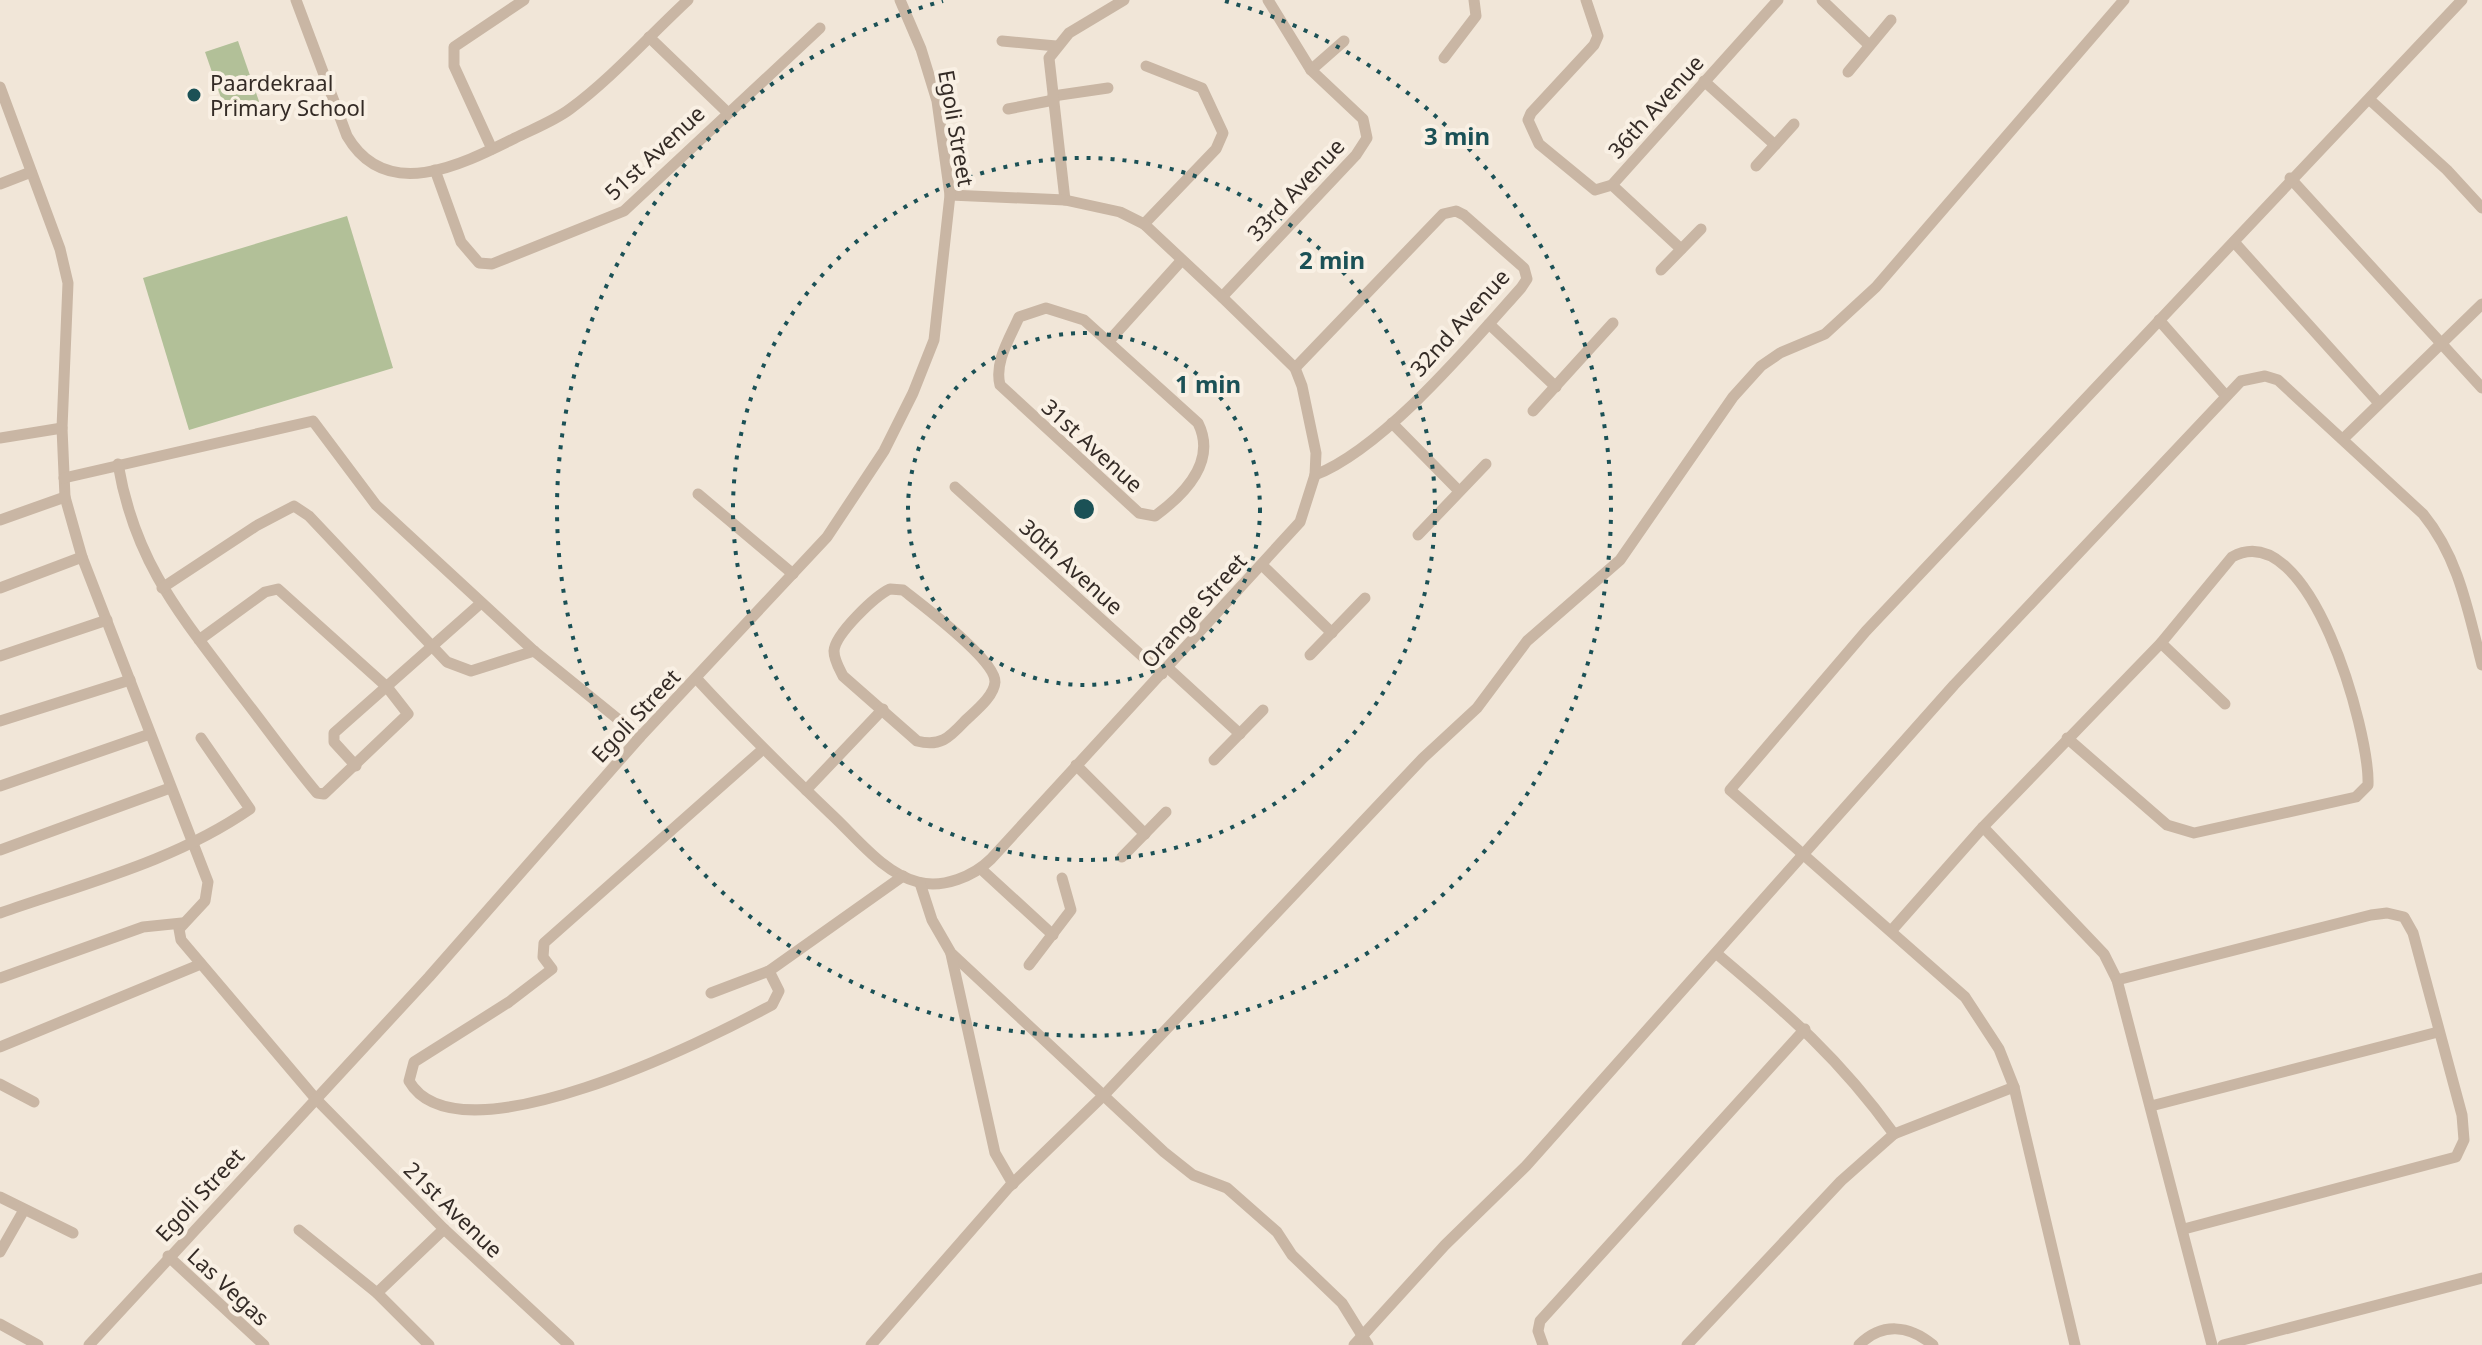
<svg xmlns="http://www.w3.org/2000/svg" width="2482" height="1345" font-family="'Noto Sans',sans-serif">
<style>
.green{fill:#b2c098}
.lines{fill:none;stroke-linecap:round;stroke-linejoin:round}
.street{stroke:#c9b6a4;stroke-width:11}
.ring{fill:none;stroke:#1b5156;stroke-width:4;stroke-dasharray:4 8}
.poi-dot{fill:#1b5156;stroke:#f9f0e4;stroke-width:3}
.labels{text-anchor:middle;dominant-baseline:central;stroke-width:8;stroke-linejoin:round;paint-order:stroke}
.poi-label{font-size:22px;fill:#342b26;stroke:#f9f0e4;text-anchor:start}
.street-label{font-size:22px;fill:#342b26;stroke:#f9f0e4}
.centre{fill:#1b5156;stroke:#f9f0e4;stroke-width:4}
.ring-label{font-size:24px;text-anchor:middle;font-weight:bold;fill:#1b5156;stroke:#f9f0e4;stroke-width:8;stroke-linejoin:round;paint-order:stroke}
</style>
<rect width="100%" height="100%" fill="#f1e6d8"/>
<g class="green">
<polygon points="238,41 261,107 228,118 205,52"/>
<polygon points="347,216 393,368 189,430 143,278"/>
</g>
<g class="lines">
<g class="street">
<path d="M296,0L347,136C386,203 461,165 515,138C533,129 554,121 570,109C612,78 649,36 688,0"/>
<polyline points="1586,0 1598,36 1594,45 1531,113 1528,120 1539,144 1595,190 1612,185 1778,0"/>
<polyline points="1822,0 1869,45"/>
<polyline points="649,37 727,112"/>
<polyline points="1002,41 1056,46"/>
<polyline points="1444,58 1476,16 1474,0"/>
<polyline points="1311,70 1344,41"/>
<polyline points="1848,72 1891,20"/>
<polyline points="1704,81 1775,145"/>
<polyline points="0,87 60,249 68,283 62,428 65,497 82,557 208,882 205,901 179,929 181,940 315,1098 444,1229 569,1345"/>
<polyline points="1053,96 1108,88"/>
<polyline points="2370,100 2447,170 2482,208"/>
<polyline points="1008,109 1054,100"/>
<polyline points="492,149 454,66 454,47 524,0"/>
<polyline points="1756,166 1794,124"/>
<polyline points="435,170 461,242 479,263 492,264 624,211 820,28"/>
<polyline points="2290,178 2482,388"/>
<polyline points="0,184 31,172"/>
<polyline points="1612,185 1681,249"/>
<polyline points="1065,200 1049,58 1069,33 1124,0"/>
<polyline points="1144,224 1216,149 1223,133 1202,88 1146,66"/>
<polyline points="2234,242 2379,403"/>
<polyline points="1661,270 1701,229"/>
<polyline points="1222,297 1356,155 1367,138 1363,119 1311,70 1268,0"/>
<path d="M1046,308L1084,320L1198,423C1217,461 1185,494 1155,516L1139,513L1000,385C994,362 1010,338 1019,317Z"/>
<polyline points="2159,320 2226,396"/>
<polyline points="1489,324 1556,387"/>
<polyline points="1109,341 1181,261"/>
<path d="M1295,368L1443,214L1456,211L1464,215L1524,268L1527,279L1521,288C1470,345 1384,448 1315,475"/>
<polyline points="1533,411 1613,323"/>
<polyline points="1392,423 1459,491"/>
<polyline points="0,438 62,428"/>
<polyline points="2343,439 2482,304"/>
<path d="M118,464C135,564 182,617 241,695C266,727 290,761 317,793L324,794L408,714L387,687L278,589L265,592L199,640"/>
<polyline points="64,478 313,421 376,505 534,651 640,737"/>
<polyline points="955,487 1162,674"/>
<polyline points="698,494 793,574"/>
<polyline points="0,520 65,497"/>
<polyline points="1418,535 1486,464"/>
<polyline points="1262,565 1332,633"/>
<polyline points="0,588 82,557"/>
<polyline points="162,588 256,526 294,506 309,516 447,662 471,671 534,651"/>
<path d="M890,589L903,590C922,605 996,660 995,682C994,697 974,712 964,722C949,738 940,747 917,741L843,676C839,668 834,660 834,651C835,634 875,596 890,589Z"/>
<polyline points="2161,643 2225,704"/>
<polyline points="1310,655 1365,598"/>
<polyline points="0,656 107,620"/>
<polyline points="1168,668 1240,734"/>
<path d="M696,678C740,726 785,770 831,814C857,838 883,873 918,882C943,889 974,876 991,859L1300,522L1315,475L1316,453L1302,386L1295,368L1222,297L1144,224L1120,212L1065,200L950,195"/>
<polyline points="0,721 130,680"/>
<path d="M762,750L544,943L543,957L552,969L509,1002L414,1062L409,1081C458,1166 709,1039 772,1005L779,991L769,971"/>
<polyline points="1214,760 1263,710"/>
<polyline points="1076,765 1145,834"/>
<polyline points="356,766 334,742 334,733 481,603"/>
<polyline points="0,786 150,734"/>
<polyline points="806,790 883,709"/>
<polyline points="1983,827 2104,954 2117,980 2212,1345"/>
<polyline points="0,850 170,788"/>
<polyline points="1122,857 1166,812"/>
<polyline points="981,869 1053,935"/>
<polyline points="920,883 932,920 951,953 1164,1152 1193,1175 1227,1188 1277,1232 1292,1255 1342,1303 1368,1345"/>
<path d="M0,913C86,883 175,861 250,809L201,738"/>
<path d="M1892,930L1983,827L2161,643L2232,557C2310,514 2370,733 2368,785L2356,797L2194,833L2167,825L2067,738"/>
<polyline points="951,954 995,1153 1013,1184"/>
<path d="M1717,954C1787,1013 1840,1059 1894,1134"/>
<polyline points="1029,965 1071,910 1062,878"/>
<polyline points="0,978 143,927 182,923"/>
<polyline points="2117,980 2371,915 2387,913 2404,917 2413,933 2462,1115 2464,1140 2456,1157 2184,1229"/>
<polyline points="711,993 769,971 903,876"/>
<polyline points="0,1047 201,964"/>
<polyline points="0,1084 34,1102"/>
<polyline points="2151,1106 2438,1032"/>
<polyline points="0,1197 73,1233"/>
<polyline points="299,1230 377,1293 429,1345"/>
<polyline points="0,1252 24,1210"/>
<polyline points="168,1256 264,1345"/>
<polyline points="377,1293 444,1229"/>
<polyline points="0,1324 38,1345"/>
<polyline points="89,1345 429,977 640,737 827,537 884,451 913,393 934,340 950,195 937,101 921,49 900,0"/>
<polyline points="871,1345 1009,1187 1105,1094 1423,758 1477,708 1527,641 1620,560 1733,397 1761,366 1780,353 1825,334 1876,287 2124,0"/>
<path d="M1354,1345L1445,1245L1526,1166L1954,685L2241,381L2265,376L2278,380L2423,514C2459,558 2468,611 2482,665"/>
<polyline points="1543,1345 1538,1331 1540,1321 1805,1029"/>
<polyline points="1687,1345 1841,1181 1894,1134 2014,1087"/>
<path d="M1859,1345C1882,1322 1909,1325 1933,1345"/>
<polyline points="2075,1345 2014,1087 1999,1049 1965,997 1730,790 1866,631 2462,0"/>
<polyline points="2223,1345 2482,1278"/>
</g>
</g>
<g class="ring">
<circle cx="1084" cy="509" r="176"/>
<circle cx="1084" cy="509" r="351"/>
<path d="M1225 1A527 527 0 1 1 943 1"/>
</g>
<circle class="poi-dot" cx="194" cy="95" r="8"/>
<g class="labels">
<g class="poi-label">
<text x="210" y="82">Paardekraal<tspan x="210" dy="25">Primary School</tspan></text>
</g>
<g class="street-label">
<text transform="translate(1655 106) rotate(-48)">36th Avenue</text>
<text transform="translate(957 128) rotate(80)">Egoli Street</text>
<text transform="translate(654 152) rotate(-43)">51st Avenue</text>
<text transform="translate(1295 189) rotate(-47)">33rd Avenue</text>
<text transform="translate(1459 322) rotate(-48)">32nd Avenue</text>
<text transform="translate(1093 445) rotate(42)">31st Avenue</text>
<text transform="translate(1072 566) rotate(42)">30th Avenue</text>
<text transform="translate(1193 610) rotate(-48)">Orange Street</text>
<text transform="translate(635 715) rotate(-47)">Egoli Street</text>
<text transform="translate(199 1194) rotate(-47)">Egoli Street</text>
<text transform="translate(454 1209) rotate(44)">21st Avenue</text>
<text transform="translate(229 1286) rotate(43)">Las Vegas</text>
</g>
</g>
<circle cx="1084" cy="509" r="12" class="centre"/>
<g class="ring-label">
<text x="1457" y="145">3 min</text>
<text x="1332" y="269">2 min</text>
<text x="1208" y="393">1 min</text>
</g>
</svg>
